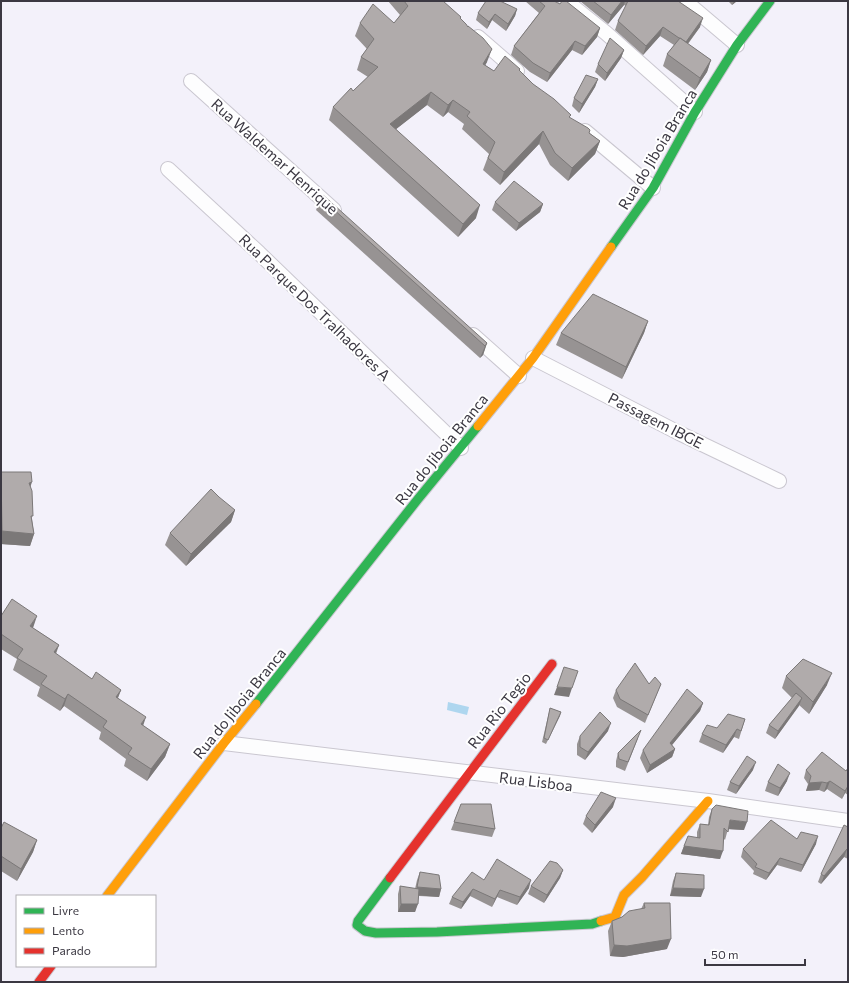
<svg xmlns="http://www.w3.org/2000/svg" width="849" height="983" font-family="Commissioner,sans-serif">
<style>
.water{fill:#aed6ef}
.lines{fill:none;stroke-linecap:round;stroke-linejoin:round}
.street-casing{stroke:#cac7d0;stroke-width:16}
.fast-casing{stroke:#cac7d0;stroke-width:11}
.slow-casing{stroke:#cac7d0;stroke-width:11}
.jam-casing{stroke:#cac7d0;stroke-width:11}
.street{stroke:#fdfdfe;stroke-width:14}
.fast{stroke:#30b455;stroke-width:9}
.slow{stroke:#ff9f0a;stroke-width:9}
.jam{stroke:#e5322d;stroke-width:9}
.wall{fill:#979393}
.shaded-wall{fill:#7b7878}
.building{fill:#b0abab;stroke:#7b7878}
.labels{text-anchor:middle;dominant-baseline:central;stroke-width:4;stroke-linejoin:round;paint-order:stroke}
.street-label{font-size:15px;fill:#3b3842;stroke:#fff}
</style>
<rect width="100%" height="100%" fill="#f3f1fa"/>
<polygon class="water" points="448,702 469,707 467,715 447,710"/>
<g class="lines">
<defs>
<g id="street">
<polyline points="566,1 606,33 695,112"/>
<polyline points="685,1 737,45"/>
<polyline points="478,37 517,71"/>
<polyline points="191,81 334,210"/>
<polyline points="585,131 653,188"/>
<polyline points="168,169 259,253 461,448"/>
<polyline points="473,335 519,376"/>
<polyline points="533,358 679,433 779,481"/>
<polyline points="224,743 708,801 848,821"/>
</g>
<g id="fast">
<polyline points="611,247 653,188 695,112 737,45 770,1"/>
<polyline points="256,704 418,499 478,426"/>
<polyline points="390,878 358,921 357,925 365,931 376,933 437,932 592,924 601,921"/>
</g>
<g id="slow">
<polyline points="478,426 533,358 611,247"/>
<polyline points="107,896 224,743 256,704"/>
<polyline points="601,921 615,917 624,895 642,877 708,801"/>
</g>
<g id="jam">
<polyline points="390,878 552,664"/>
<polyline points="39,982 51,966"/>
</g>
</defs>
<use href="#street" class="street-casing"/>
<use href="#fast" class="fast-casing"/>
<use href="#slow" class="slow-casing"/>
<use href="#jam" class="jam-casing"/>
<use href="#street" class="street"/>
<use href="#fast" class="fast"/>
<use href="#slow" class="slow"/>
<use href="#jam" class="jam"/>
</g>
<g class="wall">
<polygon points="388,1 443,1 460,19 487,62 485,65 494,71 520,71 533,84 570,118 600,141 595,154 568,181 550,165 539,144 500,185 483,170 489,154 462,129 464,124 448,112 443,117 427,105 396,129 476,218 458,237 329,120 333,107 353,91 368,77 357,70 361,57 367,49 355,36 360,23 394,23 400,15"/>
<polygon points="525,1 554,1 600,28 597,37 582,55 572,50 547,82 530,72 511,55 514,46 539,13"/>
<polygon points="580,1 678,1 700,27 688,44 711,60 707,72 695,90 663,66 667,54 674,45 660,36 643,55 615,30 618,21 626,6 624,5 608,24"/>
<polygon points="728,1 737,1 732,5"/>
<polygon points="517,9 515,16 506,31 492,20 487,29 476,20 478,13"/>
<polygon points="624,50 621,58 605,81 595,72 598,64"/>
<polygon points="598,79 595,87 579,113 572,106 574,98"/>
<polygon points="321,198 487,343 483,355 480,358 316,210"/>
<polygon points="495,202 543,204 540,212 516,231 492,210"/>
<polygon points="648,321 644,333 622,379 556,345 561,333"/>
<polygon points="1,472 30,487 32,519 34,534 30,546 1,544"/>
<polygon points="235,510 231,522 186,566 165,545 170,533"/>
<polygon points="1,616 33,628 59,645 56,654 92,679 121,690 118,698 143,726 170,744 165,757 147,781 124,766 126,759 99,739 101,732 64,706 60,711 37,696 40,687 13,670 17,659 1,649"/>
<polygon points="786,676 827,685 809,714 799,705 775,739 766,733 769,725 792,698 782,688"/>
<polygon points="649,684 661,684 645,723 617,707 613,698 616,690"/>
<polygon points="703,703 700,711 672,745 675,749 672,757 647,773 640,758 643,750"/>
<polygon points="550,708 561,712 546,744 542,742"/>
<polygon points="745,719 739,739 734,737 723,753 699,742 702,734 717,728"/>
<polygon points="608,731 585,760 577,755 577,744 580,736"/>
<polygon points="638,738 625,771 616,767 616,761 618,753"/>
<polygon points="848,768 848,795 845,793 842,799 827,789 824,792 819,790 806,791 808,784 804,778 806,770 846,771"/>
<polygon points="753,770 736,794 727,790 730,782"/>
<polygon points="787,781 778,796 765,791 768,782"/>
<polygon points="461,804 495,829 492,837 451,830"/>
<polygon points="613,807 592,833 583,824 586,816"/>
<polygon points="712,809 744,830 728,829 725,840 724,839 720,859 681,854 684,846 697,837 697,832 700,824 708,825 709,817"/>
<polygon points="848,827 848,859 844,857 821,884 818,882 821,874"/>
<polygon points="1,828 37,840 33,852 17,881 1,871"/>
<polygon points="797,839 816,844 801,872 777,865 766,880 753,874 754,871 741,857 743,849"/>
<polygon points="563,870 560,878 544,903 528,894 531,886"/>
<polygon points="420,872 441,889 439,897 419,896 415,912 398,912 398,894 400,886 415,889 417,880"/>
<polygon points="676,873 701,897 670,896 673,881"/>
<polygon points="484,880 529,888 517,905 497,897 492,907 470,896 461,909 449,904 452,897"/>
<polygon points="644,903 667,949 623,957 610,956 608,931 612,921 622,917 641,909"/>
</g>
<g class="shaded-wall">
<polygon points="622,1 625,1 624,5 608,24 611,15"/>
<polygon points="734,1 737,1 732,5"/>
<polygon points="517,9 515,16 506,31 508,24"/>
<polygon points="495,14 492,20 487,29 489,22"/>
<polygon points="703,18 700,27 682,51 685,43"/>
<polygon points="663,27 660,36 643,55 646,46"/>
<polygon points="600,28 597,37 582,55 585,46"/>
<polygon points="575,41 572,50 547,82 550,73"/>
<polygon points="492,49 487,62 479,77 483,64"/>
<polygon points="624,50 621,58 605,81 607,73"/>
<polygon points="711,60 707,72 695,90 700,78"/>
<polygon points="598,79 595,87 579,113 582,104"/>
<polygon points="431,92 427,105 386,137 390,124"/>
<polygon points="453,100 448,112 443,117 448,105"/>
<polygon points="543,131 539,144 500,185 504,172"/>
<polygon points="600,141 595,154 568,181 572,168"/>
<polygon points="543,204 540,212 516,231 519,223"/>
<polygon points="480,205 476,218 458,237 463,224"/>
<polygon points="648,321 644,333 622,379 626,367"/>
<polygon points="487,343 483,355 480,358 485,346"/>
<polygon points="32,482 28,494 29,483"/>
<polygon points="235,510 231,522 186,566 191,554"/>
<polygon points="2,531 34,534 30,546 1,544 1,535"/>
<polygon points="37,616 33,628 25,638 30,626"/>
<polygon points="59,645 54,657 54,652"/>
<polygon points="832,673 827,685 809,714 813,702"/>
<polygon points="557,687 572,688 569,697 554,695"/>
<polygon points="121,690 116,702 116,697"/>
<polygon points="68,694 64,706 60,711 65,699"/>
<polygon points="802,698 799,706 775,739 778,731"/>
<polygon points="703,703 700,711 667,751 670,743"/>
<polygon points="561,712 560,716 546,744 548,740"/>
<polygon points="146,717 142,729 141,724"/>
<polygon points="611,723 608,731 585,760 588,752"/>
<polygon points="737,729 734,737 723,753 726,745"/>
<polygon points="170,744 165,757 147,781 151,769"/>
<polygon points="675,749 672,757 647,773 650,765"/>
<polygon points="756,762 753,770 736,794 739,786"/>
<polygon points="790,773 787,781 778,796 780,788"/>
<polygon points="830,781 827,789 824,792 827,783"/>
<polygon points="822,782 819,790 806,791 809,783"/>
<polygon points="848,786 845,793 842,799 845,791"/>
<polygon points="616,798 613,807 592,833 595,825"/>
<polygon points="730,820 747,822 744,830 727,829"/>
<polygon points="818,836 816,844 801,872 803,865"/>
<polygon points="37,840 33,852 17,881 21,869"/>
<polygon points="684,846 723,851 720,859 681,854"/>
<polygon points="847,849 844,857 821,884 824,876"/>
<polygon points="780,858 777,865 766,880 769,873"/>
<polygon points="563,870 560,878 544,903 547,895"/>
<polygon points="531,880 529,888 517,905 520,897"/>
<polygon points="417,887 441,889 439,897 414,895"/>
<polygon points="673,888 704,889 701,897 670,896"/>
<polygon points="473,889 470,896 461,909 463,902"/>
<polygon points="500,890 497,897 492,907 495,899"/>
<polygon points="401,904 418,904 415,912 398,912"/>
<polygon points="671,939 667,949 623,957 610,956 614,945"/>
</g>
<g class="building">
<polygon points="404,1 443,1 461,17 460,18 466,24 468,27 468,26 483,38 492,49 483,64 494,71 505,56 520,69 519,70 533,84 554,99 571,115 569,117 588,128 590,130 589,133 600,141 572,168 555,153 543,131 504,172 488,158 495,142 467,116 470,112 453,100 448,105 431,92 390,124 480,205 463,224 333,107 351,88 353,91 378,67 361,57 374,39 360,23 373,4 394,23 408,6"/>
<polygon points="486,1 500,1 517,9 508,24 495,14 489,22 478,13"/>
<polygon points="539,1 554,1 560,4 562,1 566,1 600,28 585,46 575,41 550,73 533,63 514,46 545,6"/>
<polygon points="593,1 622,1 611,15"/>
<polygon points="628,1 678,1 703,18 686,42 680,38 679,38 663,27 646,46 618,21"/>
<polygon points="610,38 624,50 607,73 598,64"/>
<polygon points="680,38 711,60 700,78 667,54"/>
<polygon points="586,75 598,79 582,104 574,98"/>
<polygon points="514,181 543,204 519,223 495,202"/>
<polygon points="323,195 487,343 485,346 321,198"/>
<polygon points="593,294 648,321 626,367 561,333"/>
<polygon points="1,472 31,472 32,482 29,483 32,491 33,516 31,516 34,534 2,531"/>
<polygon points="211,489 219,497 235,510 191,554 170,533"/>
<polygon points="12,599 37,616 30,626 59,645 54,652 92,679 96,672 121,690 116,697 146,717 141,724 170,744 151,769 128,754 132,748 103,727 107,721 68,694 65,699 41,684 47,676 17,658 23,649 1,634 1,616"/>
<polygon points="803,659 832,673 813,702 786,676"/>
<polygon points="635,663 649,684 655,677 661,684 648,715 620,699 616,690"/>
<polygon points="564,667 578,671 572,688 557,687"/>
<polygon points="687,689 703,703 670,743 675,749 650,765 643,750"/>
<polygon points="796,693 802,698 778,731 769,725"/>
<polygon points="550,708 561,712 548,740 544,738"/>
<polygon points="600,712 611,723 588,752 580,747 580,736"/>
<polygon points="728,714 745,719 741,731 737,729 726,745 702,734 707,725 717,728"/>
<polygon points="641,730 628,762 619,759 618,753"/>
<polygon points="822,752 846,771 848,768 848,786 845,791 830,781 827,783 822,782 809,783 811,776 806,770"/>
<polygon points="747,756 756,762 739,786 730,782"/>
<polygon points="778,764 790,773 780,788 768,782"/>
<polygon points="601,792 616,798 595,825 586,816"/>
<polygon points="461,804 491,804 495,829 454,822"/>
<polygon points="716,805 748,811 747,822 730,820 728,832 724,828 723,851 684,846 688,836 700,838 700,824 709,825 712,809"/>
<polygon points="771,820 797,839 801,832 818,836 803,865 780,858 769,873 755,867 757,864 743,849"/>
<polygon points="4,822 37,840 21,869 1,856 1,828"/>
<polygon points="844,825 848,827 848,849 847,849 824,876 821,874"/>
<polygon points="497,859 531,880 520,897 500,890 495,899 473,889 463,902 452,897 472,872 484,880"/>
<polygon points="550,861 557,863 563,870 547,895 531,886"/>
<polygon points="420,872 439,875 441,889 417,887"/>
<polygon points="676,873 704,875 704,889 673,888"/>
<polygon points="400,886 419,889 418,904 401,904"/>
<polygon points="644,903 670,903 671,939 627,946 614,945 612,921 622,917 629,911 645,908"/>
</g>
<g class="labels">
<g class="street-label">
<text transform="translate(657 149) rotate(-59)">Rua do Jiboia Branca</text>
<text transform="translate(275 156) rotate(42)">Rua Waldemar Henrique</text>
<text transform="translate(315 307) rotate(44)">Rua Parque Dos Tralhadores A</text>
<text transform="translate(656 420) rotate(27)">Passagem IBGE</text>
<text transform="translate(441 449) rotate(-51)">Rua do Jiboia Branca</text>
<text transform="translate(239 703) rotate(-51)">Rua do Jiboia Branca</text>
<text transform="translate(499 710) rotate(-52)">Rua Rio Tegio</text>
<text transform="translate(536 781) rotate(7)">Rua Lisboa</text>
</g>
</g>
<rect width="849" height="983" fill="none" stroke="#3b3842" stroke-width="4"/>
<rect x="16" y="895" width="140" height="72" fill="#ffffff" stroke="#b1afb3"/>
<rect x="24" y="908" width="20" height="6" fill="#30b455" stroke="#b1afb3"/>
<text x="52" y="915" font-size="12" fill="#3b3842">Livre</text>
<rect x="24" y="928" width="20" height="6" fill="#ff9f0a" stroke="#b1afb3"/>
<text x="52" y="935" font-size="12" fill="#3b3842">Lento</text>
<rect x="24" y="948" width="20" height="6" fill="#e5322d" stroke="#b1afb3"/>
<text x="52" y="955" font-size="12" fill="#3b3842">Parado</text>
<path d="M705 959v6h100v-6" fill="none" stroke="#3b3842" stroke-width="2"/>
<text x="711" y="959" font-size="12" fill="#3b3842" stroke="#ffffff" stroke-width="3" paint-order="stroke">50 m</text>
</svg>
